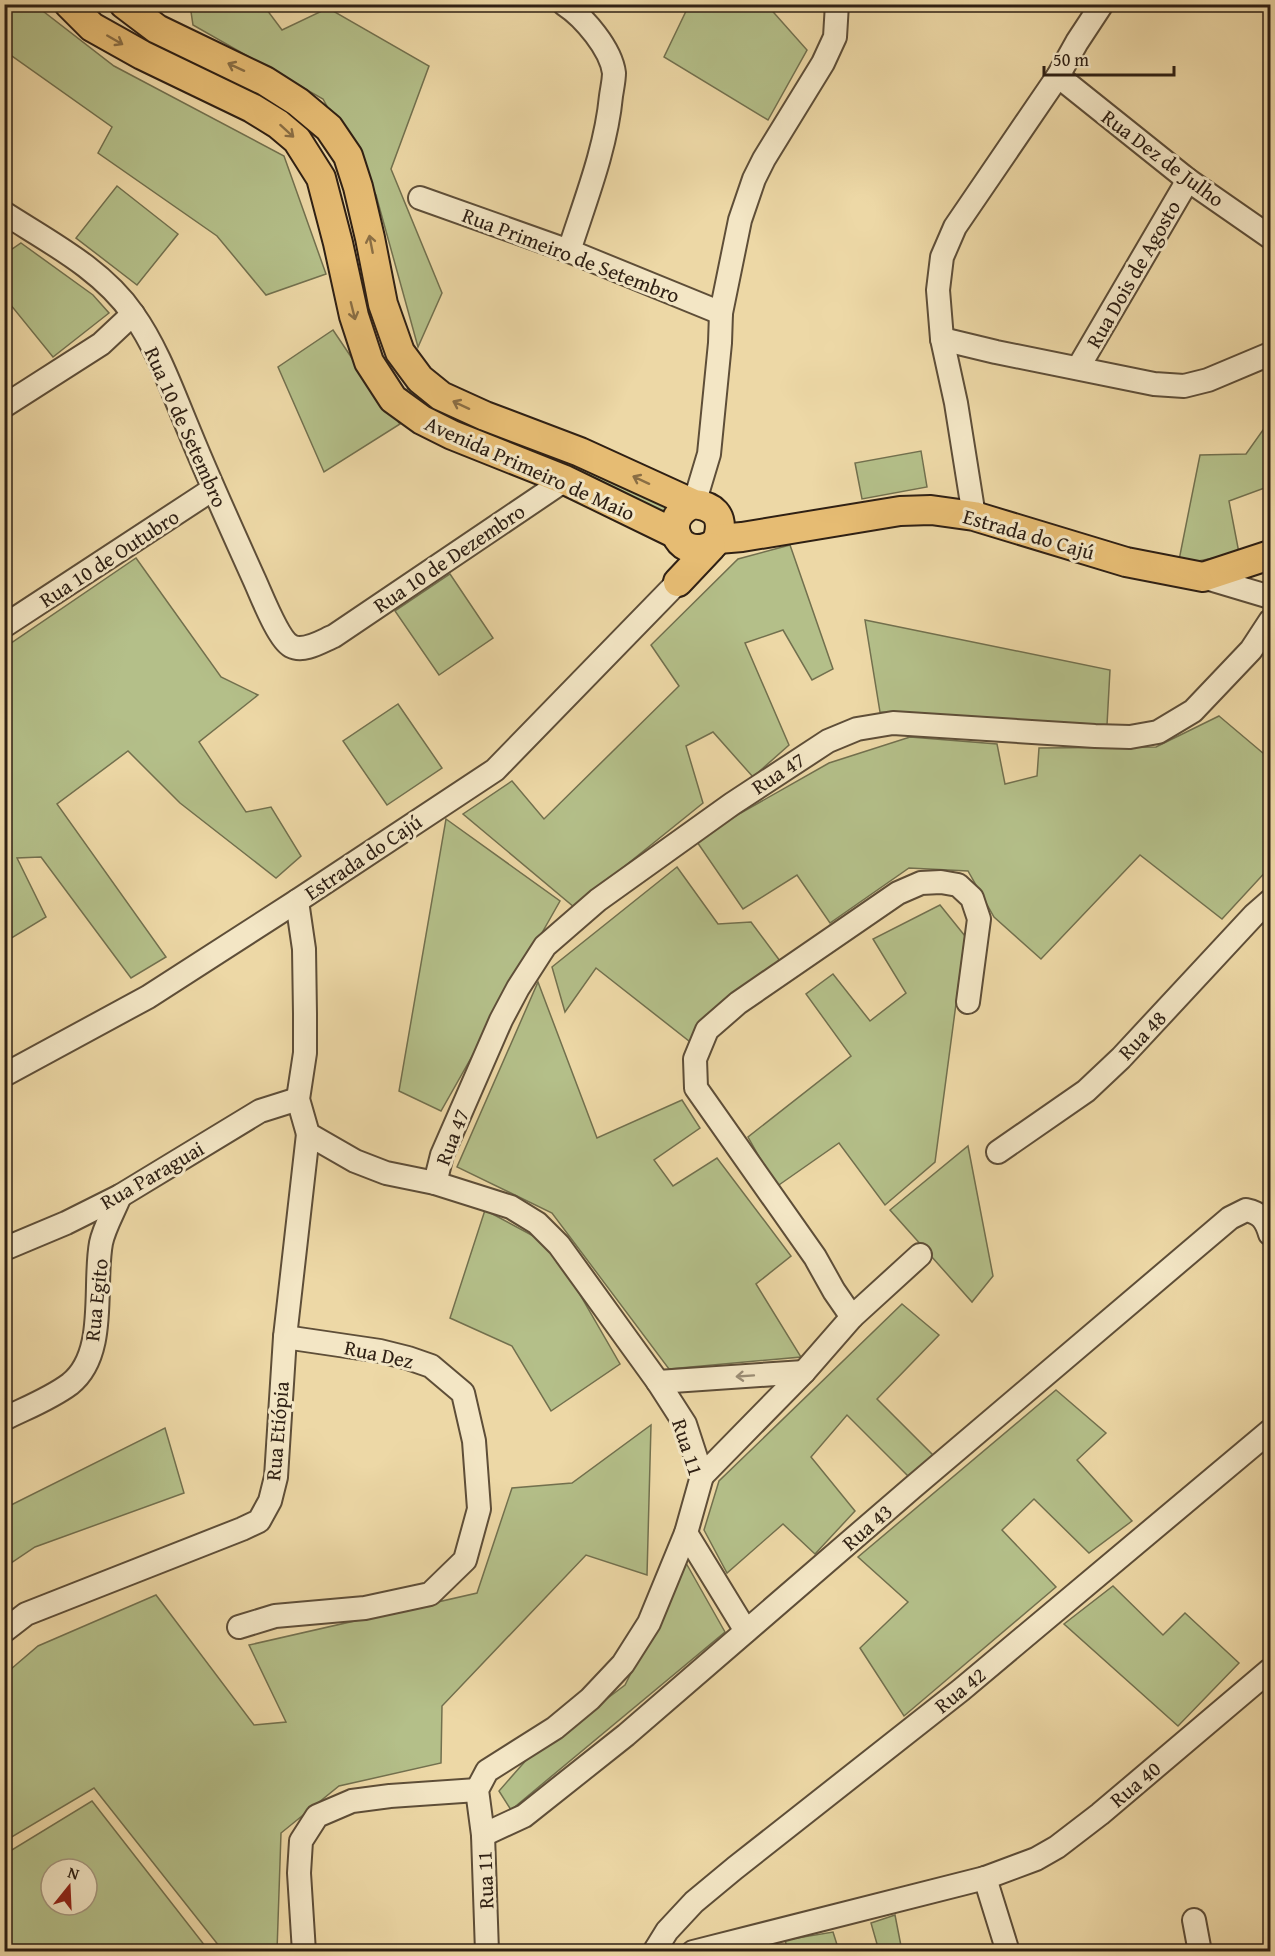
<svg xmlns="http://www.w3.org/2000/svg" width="1275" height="1956" font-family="'Gentium Book Plus',serif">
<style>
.green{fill:#b4bf89;stroke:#72704e;stroke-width:1.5;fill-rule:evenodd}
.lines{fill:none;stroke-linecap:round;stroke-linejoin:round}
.minor-casing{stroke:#5e4e38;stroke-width:26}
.major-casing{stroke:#2f2014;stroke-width:32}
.minor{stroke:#f3e6c5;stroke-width:22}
.major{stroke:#e6bc73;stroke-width:28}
.oneway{stroke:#8a6e44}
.oneway2{stroke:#9b8d75}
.labels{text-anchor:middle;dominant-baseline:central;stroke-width:6;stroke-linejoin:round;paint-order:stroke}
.street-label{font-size:21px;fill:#2f2014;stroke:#f3e6c5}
</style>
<rect width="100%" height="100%" fill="#edd8a6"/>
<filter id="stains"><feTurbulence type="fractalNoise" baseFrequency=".00333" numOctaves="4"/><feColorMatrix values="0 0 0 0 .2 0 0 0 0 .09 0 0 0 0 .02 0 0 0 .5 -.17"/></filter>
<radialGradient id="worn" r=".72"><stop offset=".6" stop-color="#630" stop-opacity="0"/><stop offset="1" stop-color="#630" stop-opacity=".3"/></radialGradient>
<g class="green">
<polygon points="5,4 35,5 114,66 284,156 326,274 266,295 217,236 98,153 112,127 5,51"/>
<polygon points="190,5 270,5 267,10 282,30 328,8 429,66 391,169 442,293 418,347 376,195 323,99 193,25"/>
<polygon points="689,5 767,5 807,50 768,120 664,57"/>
<polygon points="117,186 178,234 137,285 76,238"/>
<polygon points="21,243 93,295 109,313 53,357 6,299 5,300 5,254"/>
<polygon points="333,330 376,394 400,424 324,472 278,367"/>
<polygon points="408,388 474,422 674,500 663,519 401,397"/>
<polygon points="1270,420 1270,486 1229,501 1239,553 1178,565 1200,455 1246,454"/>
<polygon points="921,451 927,487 862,499 855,463"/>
<polygon points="790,545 833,669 812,680 783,630 745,643 789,745 753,777 713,732 686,746 703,803 574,907 463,814 512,781 544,819 679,686 651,645 738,559"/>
<polygon points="136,558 221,677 258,695 199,742 246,812 271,807 301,856 276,878 180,803 128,751 57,804 166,957 131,978 41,857 17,858 46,917 5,942 4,648"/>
<polygon points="450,574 493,638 439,675 395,611"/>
<polygon points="865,620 1110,670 1107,725 880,712"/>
<polygon points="398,704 442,768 387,805 343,741"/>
<polygon points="1219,716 1270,759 1270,867 1222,919 1140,855 1041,959 994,917 968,871 909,868 830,923 797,875 743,909 695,839 829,763 910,737 997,744 1005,784 1037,776 1039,748 1156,747"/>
<polygon points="446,819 560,901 441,1111 399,1091"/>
<polygon points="677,867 718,924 751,922 780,961 689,1041 596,968 565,1012 552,967"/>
<polygon points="940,905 965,936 935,1162 885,1205 839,1143 776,1187 748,1137 851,1056 806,994 833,974 870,1021 906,993 873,939"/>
<polygon points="538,982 597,1138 682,1100 700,1128 654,1160 673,1186 717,1158 791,1256 756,1284 801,1357 669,1369 552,1213 457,1167"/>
<polygon points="968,1146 993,1276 972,1302 890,1210"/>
<polygon points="485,1210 552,1246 620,1364 551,1411 512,1346 450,1318"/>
<polygon points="902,1304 939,1335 877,1399 933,1455 910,1478 847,1415 811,1457 855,1511 815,1554 783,1524 727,1573 704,1530 719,1481"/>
<polygon points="1056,1390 1106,1433 1077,1460 1132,1521 1089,1553 1034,1499 1002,1530 1056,1587 904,1716 860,1648 908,1602 858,1557"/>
<polygon points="651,1425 647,1575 586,1555 442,1706 441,1763 339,1786 281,1833 277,1951 223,1951 94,1788 5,1841 4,1675 38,1646 156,1595 254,1725 286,1722 249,1645 477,1593 512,1488 572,1483"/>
<polygon points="165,1428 184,1493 35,1547 5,1567 5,1508"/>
<polygon points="686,1563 725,1632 511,1810 499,1791 528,1758 625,1685"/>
<polygon points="1113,1586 1163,1635 1185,1613 1239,1663 1178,1726 1064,1624"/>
<path d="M92,1801L209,1951H5V1853H7ZM51,1869H87V1905H51Z"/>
<polygon points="895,1915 902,1951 879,1951 871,1923"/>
<polygon points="833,1932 839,1951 788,1951 785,1940"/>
</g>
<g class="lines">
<defs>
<g id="minor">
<path d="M564,4C584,17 611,49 614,73C614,80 612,89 611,96C606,149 585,201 569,251"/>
<polyline points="1058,76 1188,180 1270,237"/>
<polyline points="420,198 569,251 721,313"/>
<path d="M4,213C49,242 102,269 133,314C158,349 173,393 190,433C210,482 232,530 254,579C261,594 278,639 291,646C304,653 322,641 334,636L565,480"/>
<polyline points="942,339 996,352 1154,384 1184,386 1208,380 1270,354"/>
<polyline points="1078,368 1188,180"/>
<polyline points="4,406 101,344 133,314"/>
<polyline points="694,504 709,454 720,343 721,313 740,220 754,179 764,159 823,63 835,37 837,4"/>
<polyline points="974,516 956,403 942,339 938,290 942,257 955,227 1058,76 1077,42 1102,4"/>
<polyline points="1203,577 1270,597"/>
<polyline points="4,626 213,489"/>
<polyline points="297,901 304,949 305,1014 305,1053 298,1099 308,1134 355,1161 386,1173 435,1183 511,1207 537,1223 559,1245 658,1382 685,1424 702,1476 686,1533 649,1623 623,1664 590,1699 555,1728 487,1771 477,1790 483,1835 487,1952"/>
<polyline points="4,1075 148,997 297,901 495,770 678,582"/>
<polyline points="998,1152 1086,1091 1121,1058 1254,915 1270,901"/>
<polyline points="435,1183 442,1155 501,1020 518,988 545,946 598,900 732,804 828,741 857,729 893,723 1095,736 1130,737 1158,732 1193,711 1251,650 1270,621"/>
<polyline points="4,1249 66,1223 120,1196 260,1111 298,1099"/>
<polyline points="852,1317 920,1255"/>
<polyline points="658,1382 804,1372"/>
<path d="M4,1419C26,1408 50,1399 70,1384C108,1354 93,1286 101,1243C104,1228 114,1211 120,1196"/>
<polyline points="702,1476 804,1372 852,1317 834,1291 815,1257 696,1088 695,1059 707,1030 738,1003 898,893 921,883 941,882 958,885 972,898 979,919 968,1002"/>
<polyline points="686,1533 746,1631"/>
<polyline points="239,1627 275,1616 365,1608 430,1594 465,1560 479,1509 474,1441 463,1393 431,1366 408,1358 380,1351 285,1337"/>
<polyline points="4,1631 26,1614 242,1529 259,1521 270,1501 276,1477 285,1337 308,1134"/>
<path d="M483,1835L524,1816L626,1735L912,1488L1230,1218L1246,1210C1261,1213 1266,1220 1270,1234"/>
<polyline points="985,1878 1008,1952"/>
<polyline points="1194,1920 1200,1952"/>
<polyline points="304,1952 299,1873 301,1841 317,1816 352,1801 390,1796 477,1790"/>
<polyline points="654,1952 667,1931 694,1902 735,1868 961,1690 1270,1431"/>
<polyline points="693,1952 985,1878 1036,1859 1057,1847 1100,1814 1270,1670"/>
</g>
<g id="major">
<polyline points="69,4 92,27 142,55 252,108 278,124 297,140 321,178 338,243 354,316 369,362 393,399 422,420 452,435 565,480 676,534"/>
<path d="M124,4L157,29L265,81L298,102L329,128L348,156L358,187L370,238L383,304L400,352L420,379L441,396L485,416L580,452L694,504C713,506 723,515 719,534C718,540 714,545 708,547C676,559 660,516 694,504"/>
<polyline points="718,539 742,537 900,511 931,510 974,516 1126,562 1203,577 1270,555"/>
<polyline points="678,582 711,547"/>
</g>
</defs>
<use href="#minor" class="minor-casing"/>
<use href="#major" class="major-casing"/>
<use href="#minor" class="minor"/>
<use href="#major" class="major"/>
</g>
<defs><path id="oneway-shaft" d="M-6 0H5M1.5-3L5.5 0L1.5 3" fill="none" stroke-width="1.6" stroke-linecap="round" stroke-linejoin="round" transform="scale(1.5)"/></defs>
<g class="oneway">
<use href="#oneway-shaft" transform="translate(115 40) rotate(30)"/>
<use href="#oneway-shaft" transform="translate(236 67) rotate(-155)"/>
<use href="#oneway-shaft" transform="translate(287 131) rotate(42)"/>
<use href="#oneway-shaft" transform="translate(371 244) rotate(-101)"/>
<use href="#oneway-shaft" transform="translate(353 311) rotate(76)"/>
<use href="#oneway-shaft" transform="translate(461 405) rotate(-155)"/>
<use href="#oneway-shaft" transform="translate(641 480) rotate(-155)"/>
</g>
<use class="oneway2" href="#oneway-shaft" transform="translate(745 1376) rotate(176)"/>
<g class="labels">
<g class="street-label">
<text transform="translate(1163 158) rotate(37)">Rua Dez de Julho</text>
<text transform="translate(571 255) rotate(21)">Rua Primeiro de Setembro</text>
<text transform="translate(1133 274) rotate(-60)">Rua Dois de Agosto</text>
<text transform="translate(186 427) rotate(66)">Rua 10 de Setembro</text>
<text transform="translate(530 468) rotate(24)">Avenida Primeiro de Maio</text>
<text transform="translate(1029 534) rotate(16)">Estrada do Cajú</text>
<text transform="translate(109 558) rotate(-33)">Rua 10 de Outubro</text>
<text transform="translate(449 558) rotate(-34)">Rua 10 de Dezembro</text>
<text transform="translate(778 773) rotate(-33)">Rua 47</text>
<text transform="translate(363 857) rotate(-34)">Estrada do Cajú</text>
<text transform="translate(1142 1035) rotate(-46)">Rua 48</text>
<text transform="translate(452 1137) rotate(-69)">Rua 47</text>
<text transform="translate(152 1175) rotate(-30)">Rua Paraguai</text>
<text transform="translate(96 1300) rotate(-84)">Rua Egito</text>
<text transform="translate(379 1354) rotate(12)">Rua Dez</text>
<text transform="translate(277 1431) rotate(-85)">Rua Etiópia</text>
<text transform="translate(688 1447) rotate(72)">Rua 11</text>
<text transform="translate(867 1527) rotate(-41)">Rua 43</text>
<text transform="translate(960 1690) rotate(-39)">Rua 42</text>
<text transform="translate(1135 1784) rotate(-40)">Rua 40</text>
<text transform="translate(485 1880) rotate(-92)">Rua 11</text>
</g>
</g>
<rect width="1275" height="1956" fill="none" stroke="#edd8a6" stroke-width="24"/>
<rect x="6" y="6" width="1263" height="1944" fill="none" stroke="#2f2014" stroke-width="3"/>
<rect x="12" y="12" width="1251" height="1932" fill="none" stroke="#2f2014" stroke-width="1.5"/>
<g transform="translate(69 1887) rotate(18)"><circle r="28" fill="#f3e6c5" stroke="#a5977e" stroke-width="1.5"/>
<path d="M0-4.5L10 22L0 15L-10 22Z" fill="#8f2418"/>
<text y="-9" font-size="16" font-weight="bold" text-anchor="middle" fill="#2f2014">N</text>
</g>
<path d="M1044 66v9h130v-9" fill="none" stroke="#2f2014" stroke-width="3"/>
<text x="1053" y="66" font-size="18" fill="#2f2014" stroke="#f3e6c5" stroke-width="4.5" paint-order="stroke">50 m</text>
<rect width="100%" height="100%" filter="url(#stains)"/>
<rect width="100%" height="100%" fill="url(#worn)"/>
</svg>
